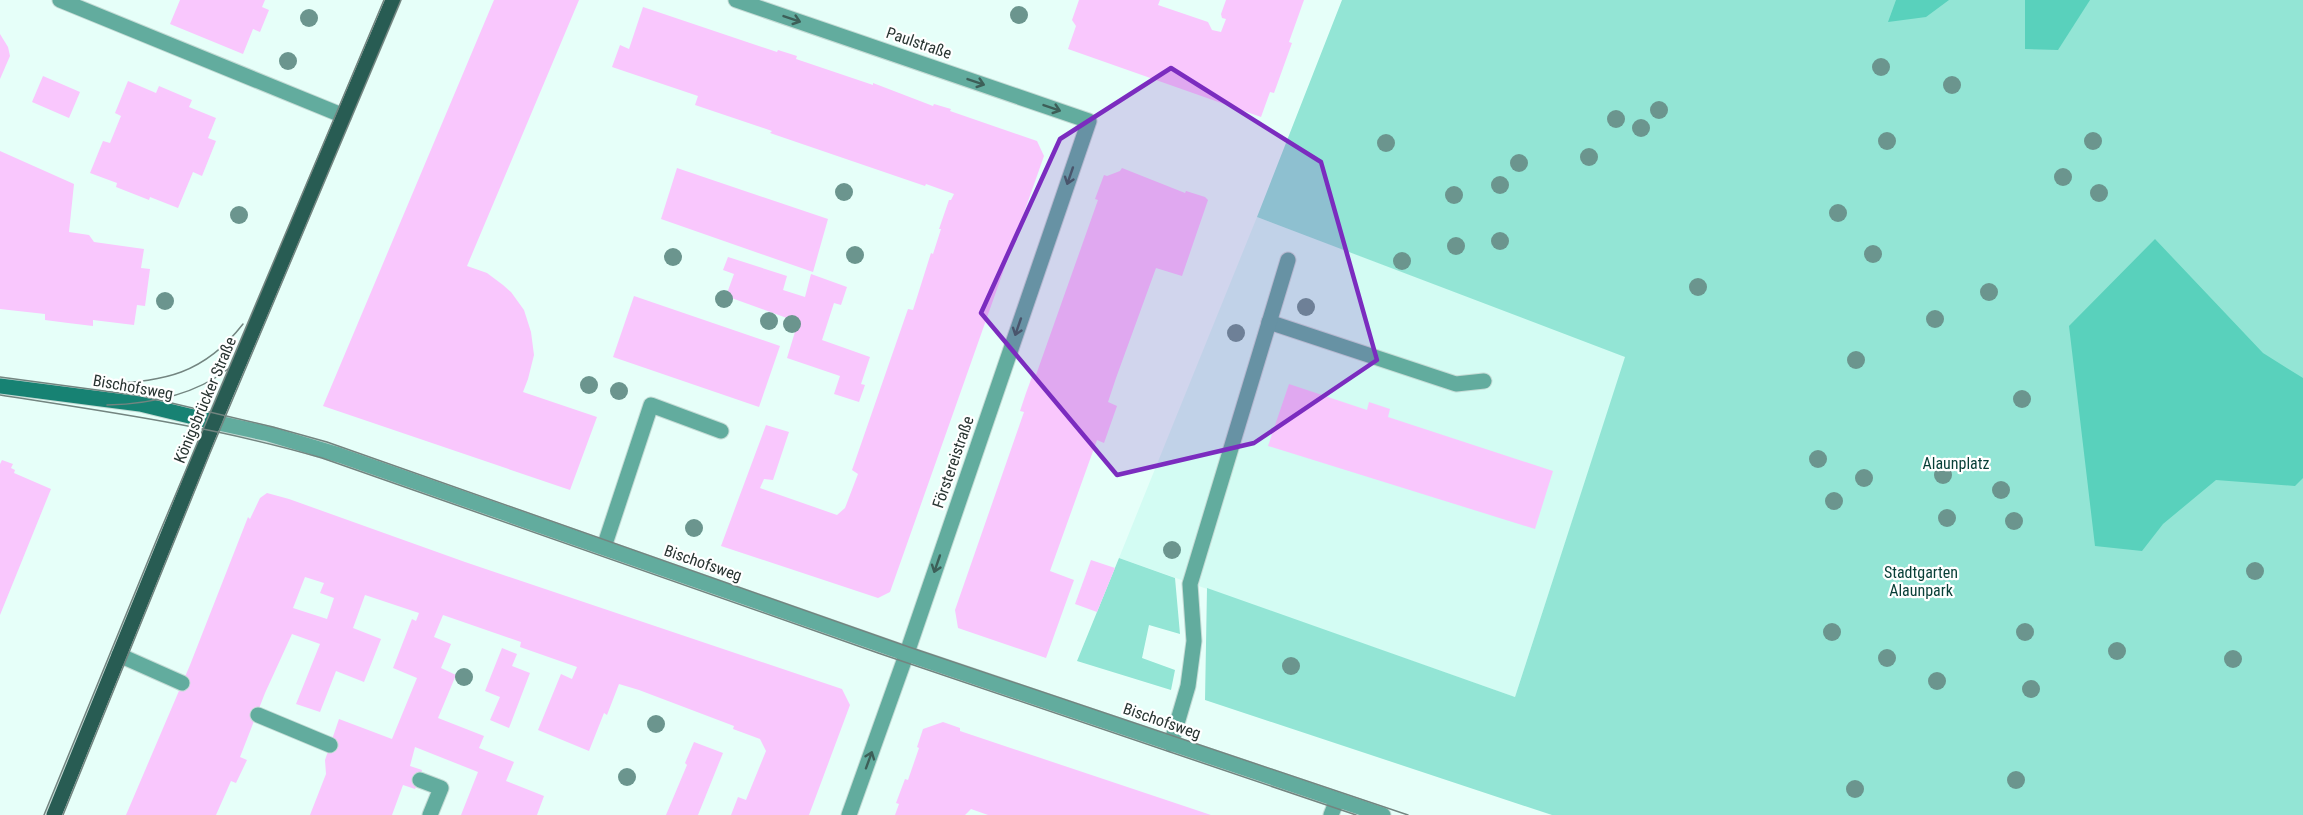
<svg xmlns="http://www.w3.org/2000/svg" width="2303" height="815" font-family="'Roboto Condensed',sans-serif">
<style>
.built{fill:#d3fcf3}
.green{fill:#93e5d5}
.forest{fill:#59d1bc}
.building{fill:#f9c7fd;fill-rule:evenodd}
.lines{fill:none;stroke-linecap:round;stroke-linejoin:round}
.service-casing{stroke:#c4dbd5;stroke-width:17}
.minor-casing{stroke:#c4dbd5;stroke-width:17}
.tertiary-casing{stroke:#c4dbd5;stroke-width:17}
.secondary-casing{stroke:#c4dbd5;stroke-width:17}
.primary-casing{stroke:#c4dbd5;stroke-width:17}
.service{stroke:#62ac9e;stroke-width:15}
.minor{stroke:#62ac9e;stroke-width:15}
.tertiary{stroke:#62ac9e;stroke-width:15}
.secondary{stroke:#178273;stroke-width:15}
.primary{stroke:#285c53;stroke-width:15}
.tram{stroke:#738580;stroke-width:1.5}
.tree{fill:#6b958e}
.oneway{stroke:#3d5f58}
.marked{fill:#7b2cbf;fill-opacity:0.2;stroke:#7b2cbf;stroke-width:4.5;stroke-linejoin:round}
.labels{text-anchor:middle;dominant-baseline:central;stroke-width:4.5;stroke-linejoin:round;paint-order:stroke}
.street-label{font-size:16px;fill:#293532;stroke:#fff}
.park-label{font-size:16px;fill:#073f37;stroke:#fff}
</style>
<rect width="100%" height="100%" fill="#e6fff9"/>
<polygon class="built" points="1257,217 1626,356 1515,697 1119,558"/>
<g class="green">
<polygon points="1342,0 2303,0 2303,815 1552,815 1205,700 1207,588 1515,697 1625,357 1257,217"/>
<polygon points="1119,558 1175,578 1180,634 1149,625 1142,658 1175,670 1171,690 1077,661"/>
</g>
<g class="forest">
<polygon points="1896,0 1949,0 1926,17 1888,22"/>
<polygon points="2025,0 2090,0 2058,50 2025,49"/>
<polygon points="2155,239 2263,353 2303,378 2303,478 2295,486 2216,480 2163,524 2142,551 2095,546 2069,326"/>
</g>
<g class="building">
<polygon points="180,0 265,0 262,7 269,10 260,32 253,29 243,54 170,24"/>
<polygon points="494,0 579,0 467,266 487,273 503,285 511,292 524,310 531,332 534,355 528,379 523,392 597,417 570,490 323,406"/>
<polygon points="1079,0 1160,0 1158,5 1208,22 1212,30 1221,32 1226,19 1222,18 1221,14 1226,0 1304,0 1289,42 1292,43 1274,93 1270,92 1261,117 1068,49 1076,26 1072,20"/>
<polygon points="643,7 777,52 778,50 797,56 796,59 873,85 873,83 933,106 934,104 951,109 950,111 1037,141 1044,156 890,592 878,598 721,546 766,425 789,432 773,480 764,479 760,488 837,515 845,508 858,474 852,470 908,309 913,310 931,253 933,254 941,229 939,229 949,200 951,200 954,194 926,184 925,186 770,133 772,131 695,105 698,96 612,67 620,45 629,49"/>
<polygon points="0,34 8,47 10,56 0,79"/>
<polygon points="43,76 80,92 69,118 32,102"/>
<polygon points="128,81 156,93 159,86 192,100 189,107 216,118 208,138 216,141 202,176 193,172 178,208 150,197 149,200 116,187 117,183 90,173 103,141 110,143 121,116 115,113"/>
<polygon points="0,151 74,184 69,232 89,235 94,242 144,249 141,268 150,269 145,306 137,305 134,325 93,320 93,326 68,323 45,320 45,314 0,309"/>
<polygon points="677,168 828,219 813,272 661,219"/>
<polygon points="1122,168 1185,193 1186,191 1205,197 1208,200 1182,276 1156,268 1116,378 1108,402 1117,406 1104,443 1097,440 1050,571 1074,580 1046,658 958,628 955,610 1024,412 1020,411 1026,393 1033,374 1036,375 1098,200 1095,199 1104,175 1107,176 1120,171"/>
<polygon points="728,257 787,276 783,290 805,297 811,274 847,287 841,305 834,303 822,340 870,357 861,384 865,385 859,402 834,394 840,376 787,358 798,322 726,296 734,274 723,270"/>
<polygon points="634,296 780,346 759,407 613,357"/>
<polygon points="1289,384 1367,410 1369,402 1390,409 1388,417 1553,471 1535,529 1268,446"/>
<polygon points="2,460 13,464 11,468 15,470 14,473 51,489 0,615 0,464"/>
<path d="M267,493L289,499L465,562L842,689L850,705L809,815H731L738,797L746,800L766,751L760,739L733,729L734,726L639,690L619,684L607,715L604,713L589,751L538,730L561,674L572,679L577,667L520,647L521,642L443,615L434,637L451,644L441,668L456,675L438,718L484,736L479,748L514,762L506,781L544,796L537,815H461L478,772L415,747L410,766L422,770L420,780L415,789L403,785L392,815H310L326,774L325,760L339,719L392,739L417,678L393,668L412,619L416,621L419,613L365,595L353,628L381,639L364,682L336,671L320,712L296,704L320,644L292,634L265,693L240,757L247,760L236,783L231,781L216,815H126L190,665L248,517L250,519L260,498ZM305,577L324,583L320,593L334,598L327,619L293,608Z"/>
<polygon points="1091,560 1115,568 1097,612 1075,604"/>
<polygon points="502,648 517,654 512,666 530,673 509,728 490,720 500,697 485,691"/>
<polygon points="943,722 960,728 960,731 1211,815 988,815 971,809 965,815 895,815 899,804 896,803 905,779 908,780 919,748 917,747 923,729"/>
<polygon points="694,742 723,753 698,815 666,815 687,765 685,763"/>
</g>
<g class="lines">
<defs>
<g id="service">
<polyline points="60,0 344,116"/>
<polyline points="1269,322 1456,384 1484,381"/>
<polyline points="604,547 651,405 721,431"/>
<polyline points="119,655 182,683"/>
<polyline points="258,715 330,745"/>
<polyline points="1171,744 1188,686 1194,641 1190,584 1288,260"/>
<polyline points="420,780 441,788 430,815"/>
<polyline points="1331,815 1337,800"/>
</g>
<polyline id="minor" points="736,0 1089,121 909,647 849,815"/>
<polyline id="tertiary" points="214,422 269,434 339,455 907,654 1383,815"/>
<polyline id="secondary" points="0,386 140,404 214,422"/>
<polyline id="primary" points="54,815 214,422 393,0"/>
</defs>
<use href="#service" class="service-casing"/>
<use href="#minor" class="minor-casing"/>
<use href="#tertiary" class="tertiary-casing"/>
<use href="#secondary" class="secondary-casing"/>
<use href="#primary" class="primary-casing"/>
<use href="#service" class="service"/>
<use href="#minor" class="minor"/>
<use href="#tertiary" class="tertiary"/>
<use href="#secondary" class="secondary"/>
<use href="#primary" class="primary"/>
<g class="tram">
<polyline points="0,377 142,396 273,427 327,442 909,647 1408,815"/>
<path d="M103,384C164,382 204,374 243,324"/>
<path d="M0,395C109,412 216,427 322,458L878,653L1356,815"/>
<path d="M107,405C150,404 193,396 228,369"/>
<polyline points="44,815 159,534 384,0"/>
<polyline points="63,815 210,453 401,0"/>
</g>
</g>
<g class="tree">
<circle cx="1019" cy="15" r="9"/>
<circle cx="309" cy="18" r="9"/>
<circle cx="288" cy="61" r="9"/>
<circle cx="1881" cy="67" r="9"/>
<circle cx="1952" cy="85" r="9"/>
<circle cx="1659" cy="110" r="9"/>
<circle cx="1616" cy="119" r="9"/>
<circle cx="1641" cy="128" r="9"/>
<circle cx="1887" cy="141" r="9"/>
<circle cx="2093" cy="141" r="9"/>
<circle cx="1386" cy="143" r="9"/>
<circle cx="1589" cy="157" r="9"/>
<circle cx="1519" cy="163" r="9"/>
<circle cx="2063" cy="177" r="9"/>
<circle cx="1500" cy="185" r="9"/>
<circle cx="844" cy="192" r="9"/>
<circle cx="2099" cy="193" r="9"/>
<circle cx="1454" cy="195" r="9"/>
<circle cx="1838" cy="213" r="9"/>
<circle cx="239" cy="215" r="9"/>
<circle cx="1500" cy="241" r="9"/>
<circle cx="1456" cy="246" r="9"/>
<circle cx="1873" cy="254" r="9"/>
<circle cx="855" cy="255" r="9"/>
<circle cx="673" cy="257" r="9"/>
<circle cx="1402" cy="261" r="9"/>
<circle cx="1698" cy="287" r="9"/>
<circle cx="1989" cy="292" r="9"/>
<circle cx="724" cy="299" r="9"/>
<circle cx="165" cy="301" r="9"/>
<circle cx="1306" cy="307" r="9"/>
<circle cx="1935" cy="319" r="9"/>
<circle cx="769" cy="321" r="9"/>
<circle cx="792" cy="324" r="9"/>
<circle cx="1236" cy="333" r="9"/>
<circle cx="1856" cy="360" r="9"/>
<circle cx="589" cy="385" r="9"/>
<circle cx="619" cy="391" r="9"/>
<circle cx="2022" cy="399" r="9"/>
<circle cx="1818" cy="459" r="9"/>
<circle cx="1943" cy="475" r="9"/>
<circle cx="1864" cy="478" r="9"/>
<circle cx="2001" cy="490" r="9"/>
<circle cx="1834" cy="501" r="9"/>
<circle cx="1947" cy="518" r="9"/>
<circle cx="2014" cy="521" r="9"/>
<circle cx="694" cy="528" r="9"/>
<circle cx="1172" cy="550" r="9"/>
<circle cx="2255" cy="571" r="9"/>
<circle cx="1832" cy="632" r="9"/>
<circle cx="2025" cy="632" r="9"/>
<circle cx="2117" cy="651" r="9"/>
<circle cx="1887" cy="658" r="9"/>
<circle cx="2233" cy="659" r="9"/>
<circle cx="1291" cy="666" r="9"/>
<circle cx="464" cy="677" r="9"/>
<circle cx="1937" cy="681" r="9"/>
<circle cx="2031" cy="689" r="9"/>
<circle cx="656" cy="724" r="9"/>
<circle cx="627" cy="777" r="9"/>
<circle cx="2016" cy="780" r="9"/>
<circle cx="1855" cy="789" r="9"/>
</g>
<defs><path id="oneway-shaft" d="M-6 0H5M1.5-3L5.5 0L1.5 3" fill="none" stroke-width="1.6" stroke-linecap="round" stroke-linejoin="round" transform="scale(1.5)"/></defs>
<g class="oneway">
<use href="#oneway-shaft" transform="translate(792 19) rotate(19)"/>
<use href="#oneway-shaft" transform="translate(976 82) rotate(19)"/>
<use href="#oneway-shaft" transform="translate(1052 108) rotate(19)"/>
<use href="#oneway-shaft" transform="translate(1070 176) rotate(109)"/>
<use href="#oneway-shaft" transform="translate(1018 327) rotate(109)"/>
<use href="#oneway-shaft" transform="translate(937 564) rotate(109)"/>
<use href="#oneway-shaft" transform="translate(869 760) rotate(-70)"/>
</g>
<path class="marked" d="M1171,68L1321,162L1377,360L1254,443L1117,475L981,313L1060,139Z"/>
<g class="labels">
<g class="street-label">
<text transform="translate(919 43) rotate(19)">Paulstraße</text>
<text transform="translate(133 387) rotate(10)">Bischofsweg</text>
<text transform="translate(205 400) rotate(-67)">Königsbrücker Straße</text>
<text transform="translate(953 462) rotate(-71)">Förstereistraße</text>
<text transform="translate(703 563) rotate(19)">Bischofsweg</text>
<text transform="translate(1162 721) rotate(19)">Bischofsweg</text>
</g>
<g class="park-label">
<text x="1956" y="463">Alaunplatz</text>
<text x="1921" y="572">Stadtgarten<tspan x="1921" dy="18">Alaunpark</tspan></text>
</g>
</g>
</svg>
